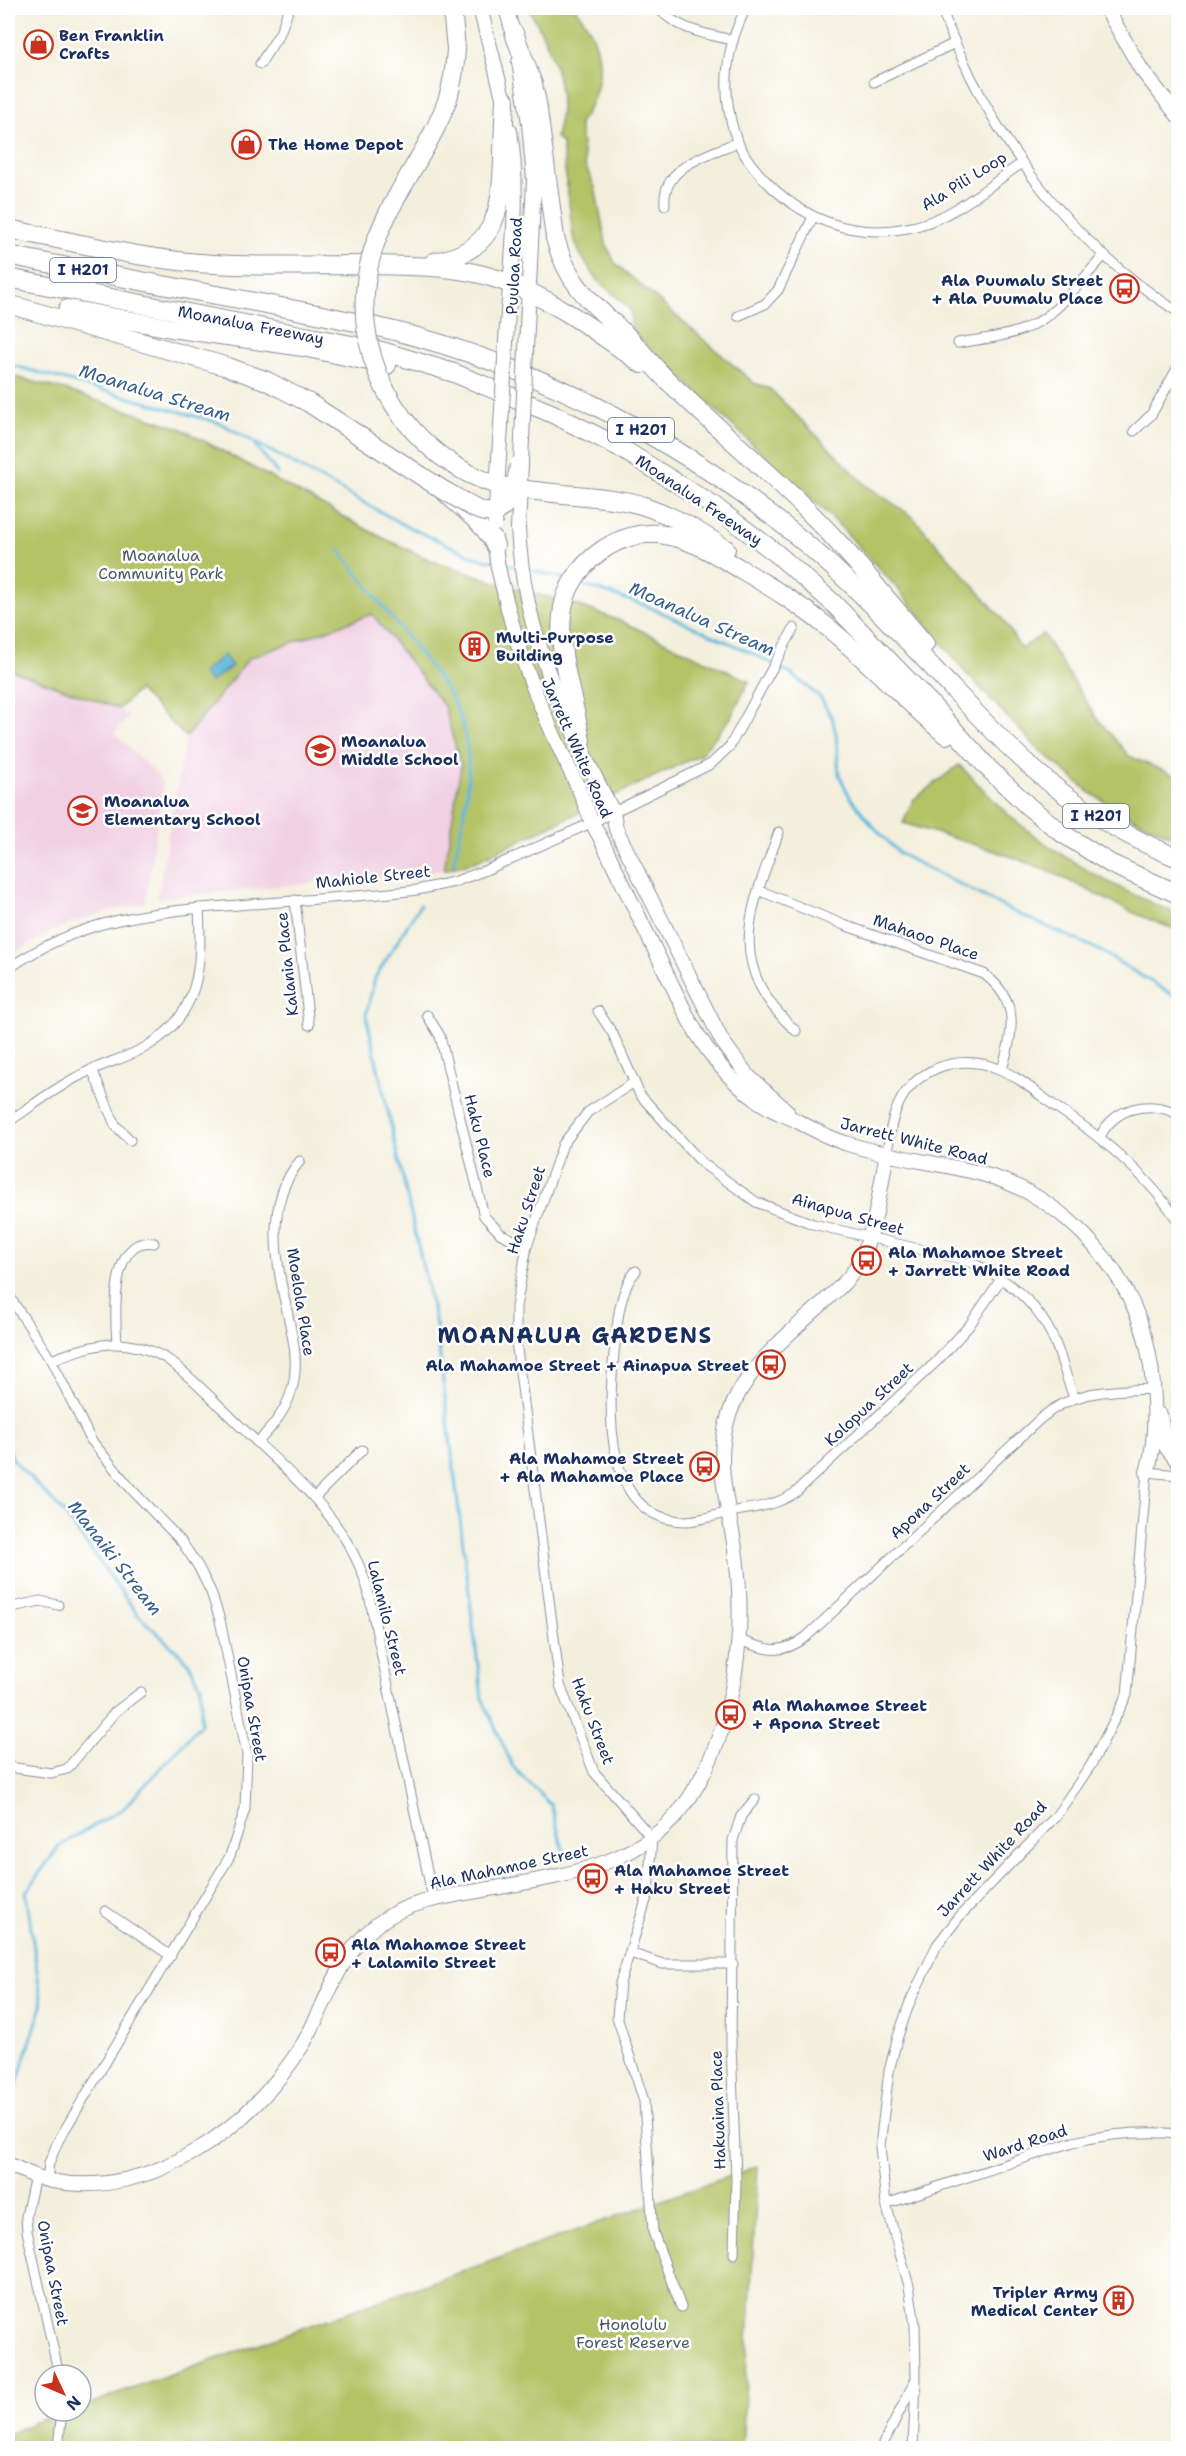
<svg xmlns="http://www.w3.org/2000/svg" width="1186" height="2456" font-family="'Shantell Sans',sans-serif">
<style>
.built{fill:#f1d0e3}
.green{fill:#b4c366;stroke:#687962;stroke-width:1.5}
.water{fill:#60b9dd;stroke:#3e749e;stroke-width:1.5}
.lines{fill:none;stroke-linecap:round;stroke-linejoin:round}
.stream{stroke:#60b9dd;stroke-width:3}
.street-casing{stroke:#888f9e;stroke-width:11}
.secondary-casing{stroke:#888f9e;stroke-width:16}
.highway-casing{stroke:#888f9e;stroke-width:20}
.street{stroke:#fff;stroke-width:9}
.secondary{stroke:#fff;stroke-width:14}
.highway{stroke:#fff;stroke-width:18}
.secondary-bridge-casing{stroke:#888f9e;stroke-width:16;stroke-linecap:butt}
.highway-bridge-casing{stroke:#888f9e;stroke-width:20;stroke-linecap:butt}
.secondary-bridge{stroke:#fff;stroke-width:14}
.highway-bridge{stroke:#fff;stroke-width:18}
.labels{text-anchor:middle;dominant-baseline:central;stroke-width:5;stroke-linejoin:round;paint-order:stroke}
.shield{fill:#fff;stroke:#5f6d8e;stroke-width:1.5}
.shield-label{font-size:15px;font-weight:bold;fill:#1b2f5e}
.poi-label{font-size:16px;font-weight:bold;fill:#1b2f5e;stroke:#fff;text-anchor:start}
.street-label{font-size:16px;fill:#1b2f5e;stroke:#fff}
.park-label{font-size:16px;fill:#495b60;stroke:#fff}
.water-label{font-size:18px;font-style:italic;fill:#335f8a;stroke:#fff}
.district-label{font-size:22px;font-weight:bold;letter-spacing:1.5px;fill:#1b2f5e;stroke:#fff}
</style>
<rect width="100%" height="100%" fill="#fff"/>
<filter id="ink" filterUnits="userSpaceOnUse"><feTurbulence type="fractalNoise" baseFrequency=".0167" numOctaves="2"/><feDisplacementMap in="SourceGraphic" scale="12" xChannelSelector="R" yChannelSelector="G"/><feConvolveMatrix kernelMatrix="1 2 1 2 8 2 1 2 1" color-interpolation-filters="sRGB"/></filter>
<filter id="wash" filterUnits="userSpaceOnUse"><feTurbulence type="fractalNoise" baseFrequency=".008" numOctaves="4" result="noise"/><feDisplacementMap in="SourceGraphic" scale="24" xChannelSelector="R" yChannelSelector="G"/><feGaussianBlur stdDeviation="1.35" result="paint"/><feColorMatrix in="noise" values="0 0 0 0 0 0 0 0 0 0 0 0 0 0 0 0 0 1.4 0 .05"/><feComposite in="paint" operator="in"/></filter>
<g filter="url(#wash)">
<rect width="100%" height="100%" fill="#f4efdd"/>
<g class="built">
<polygon points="372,614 444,706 461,766 444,870 157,898 186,737 249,658"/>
<polygon points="8,669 119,709 129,717 114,733 159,777 163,787 145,903 117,909 71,923 49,933 8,956"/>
</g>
<g class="green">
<path d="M528,8H577L576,10C606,44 607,87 579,123L585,165L595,187L606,244L615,263L754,383L770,389L867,486L912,516L1002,618L1021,649L1043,634L1096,717L1129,756L1178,777V839L1126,815L1089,792L1034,745L965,672L898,589L836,522L631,331V313L627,306L598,281L580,254L573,236L562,144L556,137C558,127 561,115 561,105C561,70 546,37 528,8Z"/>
<polygon points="8,375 65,390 180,428 379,536 428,559 507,586 577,605 623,622 749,681 730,719 700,755 477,861 444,870 461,766 444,706 372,614 249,658 186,737 138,690 119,709 8,669"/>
<path d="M959,765C977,782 993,801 1011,817C1061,859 1118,890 1178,914V930C1132,916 1092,890 1048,871C1002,851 952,838 903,823L913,800Z"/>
<path d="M758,2166L742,2448H8V2434C30,2424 56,2411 81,2411V2407Z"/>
</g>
<polygon class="water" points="224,655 232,666 210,682 202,673"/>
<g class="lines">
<g class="stream">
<polyline points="8,364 220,423 406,526 475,557 492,561"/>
<polyline points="255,445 278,474"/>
<path d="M338,548C362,579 386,611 411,642C430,668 453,692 462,723C476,769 464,818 453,864"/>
<polyline points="501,563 518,567"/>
<polyline points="528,569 568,580"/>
<polyline points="580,584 647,606 752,653 791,674 820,697 832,718 836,734 839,775 850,797 872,825 900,854 1012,911 1097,949 1178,998"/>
<polyline points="420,905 375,978 366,1015 436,1325 482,1698 513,1767 551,1805 564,1853"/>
<polyline points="8,1448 14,1461 65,1514 138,1615 188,1662 201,1687 201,1724 124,1808 59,1846 26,1892 42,2006 14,2092 8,2103"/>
</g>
</g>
</g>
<g filter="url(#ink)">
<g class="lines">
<defs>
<g id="street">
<path d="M746,8C726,47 721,89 734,132C739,149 751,165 763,178C801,219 852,239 907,228C950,221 987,187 1022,163"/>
<path d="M942,8C948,31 960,53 970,75C1017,171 1087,254 1178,312"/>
<path d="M662,12C681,30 708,35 733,40"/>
<polyline points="260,64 280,33 289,8"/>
<polyline points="874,82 955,43"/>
<path d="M665,205C661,166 710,154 738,142"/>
<polyline points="738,316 765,304 778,290 813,217"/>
<path d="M958,343C981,339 1006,337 1026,328C1059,315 1080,280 1104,256"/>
<polyline points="1134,431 1151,415 1178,367"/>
<path d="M779,832C750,911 723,964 796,1031"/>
<path d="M758,890L844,925L984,974C1021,1002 1013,1031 1002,1070"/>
<polyline points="295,900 309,1025"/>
<path d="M8,969C82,917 152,912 239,905C298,900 358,897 417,890L454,882L486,870L591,823L711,764L730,746L794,628"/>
<path d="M598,1011L613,1034L640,1095L702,1163L756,1202L813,1224L961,1259C1000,1272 1037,1301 1054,1340C1062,1358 1066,1379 1074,1397"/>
<polyline points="427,1015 440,1036 484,1216 501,1234 527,1246"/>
<polyline points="92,1069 115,1125 130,1140"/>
<polyline points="633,1083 588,1112 563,1144 527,1246 516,1307 516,1341 560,1685 594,1772 652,1838 648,1894 620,1983 617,2017 644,2101 653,2232 681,2307"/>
<path d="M8,1122C32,1106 55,1088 81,1075C101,1064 124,1059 144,1048C201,1016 202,966 199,908"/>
<path d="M1100,1137C1115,1106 1150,1100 1178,1114"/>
<path d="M887,1153C889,1140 890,1126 895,1113C910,1069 958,1052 999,1069C1019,1077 1038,1094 1056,1107C1103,1138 1147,1174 1178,1221"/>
<path d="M636,1271C618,1291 617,1328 614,1354C608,1410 603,1519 685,1521C700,1521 715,1515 730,1512C753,1508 775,1506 795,1493L936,1362L969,1326L1001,1279"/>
<polyline points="8,1294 51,1360 91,1440 132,1490 181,1541 198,1566 211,1592 220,1620 247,1754 245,1809 230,1856 58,2141 49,2163 47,2181"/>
<path d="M117,1343C115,1317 110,1235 154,1243"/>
<path d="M51,1360C94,1344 125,1334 167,1359C193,1378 216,1403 239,1425C291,1475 344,1515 367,1586L433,1899"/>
<path d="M257,1443C275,1424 290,1406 294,1380C298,1356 292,1334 287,1311C276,1263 264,1202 300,1161"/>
<polyline points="315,1497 362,1450"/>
<polyline points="8,1608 40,1601 58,1605"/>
<path d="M739,1640C767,1650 781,1656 806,1637L1040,1419C1075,1389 1109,1391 1152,1389"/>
<polyline points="8,1767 51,1773 67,1769 115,1712 141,1692"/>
<polyline points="105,1911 171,1956"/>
<polyline points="630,1953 663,1964 733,1964"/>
<polyline points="35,2176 26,2216 27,2231 59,2375"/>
<path d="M886,2204L1073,2142C1108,2134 1143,2131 1178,2134"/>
<polyline points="734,2254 736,2180 731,2044 733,1840 741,1816 755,1799"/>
<polyline points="58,2448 62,2411"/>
<polyline points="881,2448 916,2379 915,2325 909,2286 886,2204 880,2146 889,2071 898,2036 910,2002 937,1945 959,1917 1056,1816 1091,1765 1127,1695 1147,1472 1178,1475"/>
<polyline points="913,2448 916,2381"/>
</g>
<g id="secondary">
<polyline points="480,8 506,109"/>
<polyline points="506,8 515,40"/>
<polyline points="1106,8 1141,69 1178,116"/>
<polyline points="519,62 529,123 534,180 526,349"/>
<path d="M506,342C510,273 521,200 510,131"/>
<path d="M518,529C524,637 564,717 613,812L616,829L722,1041L748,1076L787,1111"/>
<path d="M495,538C495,559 500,576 505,596C521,666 545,718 576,783C585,801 589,820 600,837L689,1020C709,1056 734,1088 771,1109C780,1114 790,1117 799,1122C814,1130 829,1138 845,1143C889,1158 937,1162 982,1174C1059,1194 1123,1262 1145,1337C1155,1375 1159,1435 1147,1472"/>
<polyline points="1160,1415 1166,1447 1178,1462"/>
<path d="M8,2164C21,2170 36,2178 51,2181C152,2201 253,2126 303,2044C331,1998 337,1948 388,1917C410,1903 436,1899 461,1894C542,1878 641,1874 690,1797C736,1725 747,1631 735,1549C728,1502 714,1465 728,1418C743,1368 790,1334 826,1300C835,1291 846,1283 853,1272C876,1238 879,1192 887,1153"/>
</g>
<g id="highway">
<polyline points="452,8 456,49"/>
<path d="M514,33L533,84L537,103L555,238C570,292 597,305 633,342C645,356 656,370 670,383C715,426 763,467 807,510C851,553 885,598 925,644"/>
<path d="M8,229C75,242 144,260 213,264C265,267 316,265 368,265C410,266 453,265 494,278C548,295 596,331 642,364"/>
<path d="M8,255C90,272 172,287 255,302C308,312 362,322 414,336C551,374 682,443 792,532C850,579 901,634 952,688C985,723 1018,758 1055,787C1093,817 1134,840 1178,858"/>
<path d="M434,262C495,251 501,214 503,160C503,140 504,120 505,100"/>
<polyline points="8,278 382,351 454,373 551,413 619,447 715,507 776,553 833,603 926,699 989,769 1029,807 1062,833 1111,864 1178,894"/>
<path d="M8,304L228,367L267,381L309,403L443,490C461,509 483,521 495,545"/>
<polyline points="68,309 171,328 303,347 387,365"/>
<path d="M554,493C582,496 611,497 638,504C671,514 698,531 726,549"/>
<path d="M582,749C577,705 557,660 562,615C564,589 580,566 601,551C619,538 642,531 665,535C692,539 716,555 739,568C769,586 799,604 826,626C868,660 905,700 946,735"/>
</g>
</defs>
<use href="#street" class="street-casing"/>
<use href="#secondary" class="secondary-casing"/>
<use href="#highway" class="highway-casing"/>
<use href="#street" class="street"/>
<use href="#secondary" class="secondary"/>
<use href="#highway" class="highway"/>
<defs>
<g id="secondary-bridge">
<polyline points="495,524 506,342"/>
<polyline points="518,529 526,349"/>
</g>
<g id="highway-bridge">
<path d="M456,49C455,66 453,82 448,98C429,154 386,200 371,257C346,349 397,445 483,480C505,489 530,490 554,493"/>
<path d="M443,490C455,496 469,507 481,511C508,520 517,483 519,465"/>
</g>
</defs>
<use href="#secondary-bridge" class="secondary-bridge-casing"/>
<use href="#highway-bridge" class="highway-bridge-casing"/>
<use href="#secondary-bridge" class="secondary-bridge"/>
<use href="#highway-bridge" class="highway-bridge"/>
</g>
</g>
<defs>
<symbol id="shop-ring" viewBox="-11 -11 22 22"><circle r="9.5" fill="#fff" stroke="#c8321e" stroke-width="1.5"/><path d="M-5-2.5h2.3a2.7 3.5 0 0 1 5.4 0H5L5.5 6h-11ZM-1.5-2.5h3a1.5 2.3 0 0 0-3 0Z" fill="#c8321e"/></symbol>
<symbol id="bus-ring" viewBox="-11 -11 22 22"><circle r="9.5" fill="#fff" stroke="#c8321e" stroke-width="1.5"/><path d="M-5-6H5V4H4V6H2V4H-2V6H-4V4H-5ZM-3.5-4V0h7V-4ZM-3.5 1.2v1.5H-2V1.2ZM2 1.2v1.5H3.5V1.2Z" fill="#c8321e"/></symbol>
<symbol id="building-ring" viewBox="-11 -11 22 22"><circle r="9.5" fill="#fff" stroke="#c8321e" stroke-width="1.5"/><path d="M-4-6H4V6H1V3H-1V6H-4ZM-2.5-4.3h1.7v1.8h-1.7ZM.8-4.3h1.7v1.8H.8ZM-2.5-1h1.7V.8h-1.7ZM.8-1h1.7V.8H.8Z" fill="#c8321e"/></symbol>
<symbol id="school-ring" viewBox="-11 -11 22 22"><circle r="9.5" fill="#fff" stroke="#c8321e" stroke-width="1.5"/><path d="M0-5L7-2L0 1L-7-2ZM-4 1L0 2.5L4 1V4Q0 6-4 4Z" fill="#c8321e"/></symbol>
</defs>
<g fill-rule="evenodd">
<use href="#shop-ring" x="22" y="28" width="33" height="33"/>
<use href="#shop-ring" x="230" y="128" width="33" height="33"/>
<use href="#bus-ring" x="1108" y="272" width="33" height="33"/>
<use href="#building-ring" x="458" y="630" width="33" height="33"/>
<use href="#school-ring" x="304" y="734" width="33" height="33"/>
<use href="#school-ring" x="66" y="794" width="33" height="33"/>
<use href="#bus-ring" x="850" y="1244" width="33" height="33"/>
<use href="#bus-ring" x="754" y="1348" width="33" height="33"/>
<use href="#bus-ring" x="688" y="1450" width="33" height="33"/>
<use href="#bus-ring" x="714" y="1698" width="33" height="33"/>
<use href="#bus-ring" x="576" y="1862" width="33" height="33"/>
<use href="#bus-ring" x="314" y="1936" width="33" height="33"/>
<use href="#building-ring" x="1102" y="2284" width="33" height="33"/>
</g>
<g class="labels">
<g class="shield">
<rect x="50" y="258" width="66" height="24" rx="4.5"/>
<rect x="608" y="418" width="66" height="24" rx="4.5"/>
<rect x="1063" y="804" width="66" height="24" rx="4.5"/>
</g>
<g class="shield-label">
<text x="83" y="270">I H201</text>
<text x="641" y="430">I H201</text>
<text x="1096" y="816">I H201</text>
</g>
<g class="poi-label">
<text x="59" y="35">Ben Franklin<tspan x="59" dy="18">Crafts</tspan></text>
<text x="268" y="144">The Home Depot</text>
<text x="1103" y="280" text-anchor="end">Ala Puumalu Street<tspan x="1103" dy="18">+ Ala Puumalu Place</tspan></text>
<text x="496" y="637">Multi-Purpose<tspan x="496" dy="18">Building</tspan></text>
<text x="341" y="741">Moanalua<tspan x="341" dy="18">Middle School</tspan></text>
<text x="104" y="801">Moanalua<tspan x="104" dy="18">Elementary School</tspan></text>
<text x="888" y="1252">Ala Mahamoe Street<tspan x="888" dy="18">+ Jarrett White Road</tspan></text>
<text x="749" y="1365" text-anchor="end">Ala Mahamoe Street + Ainapua Street</text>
<text x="684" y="1458" text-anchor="end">Ala Mahamoe Street<tspan x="684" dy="18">+ Ala Mahamoe Place</tspan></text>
<text x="752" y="1705">Ala Mahamoe Street<tspan x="752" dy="18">+ Apona Street</tspan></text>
<text x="614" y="1870">Ala Mahamoe Street<tspan x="614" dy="18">+ Haku Street</tspan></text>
<text x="351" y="1944">Ala Mahamoe Street<tspan x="351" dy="18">+ Lalamilo Street</tspan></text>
<text x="1098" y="2292" text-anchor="end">Tripler Army<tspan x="1098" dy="18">Medical Center</tspan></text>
</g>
<g class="street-label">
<text transform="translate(964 181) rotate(-32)">Ala Pili Loop</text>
<text transform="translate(514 266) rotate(-87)">Puuloa Road</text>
<text transform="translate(251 325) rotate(11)">Moanalua Freeway</text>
<text transform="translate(699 500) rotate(34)">Moanalua Freeway</text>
<text transform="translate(577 748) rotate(66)">Jarrett White Road</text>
<text transform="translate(373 877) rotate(-6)">Mahiole Street</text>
<text transform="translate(926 937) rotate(19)">Mahaoo Place</text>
<text transform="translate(287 964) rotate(-96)">Kalania Place</text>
<text transform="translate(480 1136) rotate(76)">Haku Place</text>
<text transform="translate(914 1141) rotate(14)">Jarrett White Road</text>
<text transform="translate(526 1210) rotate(-72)">Haku Street</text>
<text transform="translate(848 1214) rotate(16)">Ainapua Street</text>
<text transform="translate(301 1302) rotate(81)">Moelola Place</text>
<text transform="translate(869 1404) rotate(-43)">Kolopua Street</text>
<text transform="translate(930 1501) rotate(-43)">Apona Street</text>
<text transform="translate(387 1618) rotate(76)">Lalamilo Street</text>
<text transform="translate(252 1709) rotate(80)">Onipaa Street</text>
<text transform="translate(593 1721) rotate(69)">Haku Street</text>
<text transform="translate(992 1859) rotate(-47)">Jarrett White Road</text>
<text transform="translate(509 1867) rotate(-12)">Ala Mahamoe Street</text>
<text transform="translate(718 2110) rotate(-92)">Hakuaina Place</text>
<text transform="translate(1025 2143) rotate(-18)">Ward Road</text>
<text transform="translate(53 2273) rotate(79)">Onipaa Street</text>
</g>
<g class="park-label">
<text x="161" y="555">Moanalua<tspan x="161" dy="18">Community Park</tspan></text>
<text x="633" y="2324">Honolulu<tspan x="633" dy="18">Forest Reserve</tspan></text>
</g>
<g class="water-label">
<text transform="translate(155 393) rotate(17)">Moanalua Stream</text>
<text transform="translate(702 619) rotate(24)">Moanalua Stream</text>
<text transform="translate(115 1558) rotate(52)">Manaiki Stream</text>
</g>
<g class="district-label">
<text x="575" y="1335">MOANALUA GARDENS</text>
</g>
</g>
<rect width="1186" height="2456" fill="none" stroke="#fff" stroke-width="30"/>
<g transform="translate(63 2393) rotate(134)"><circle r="28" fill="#ffffff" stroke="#a4acbf" stroke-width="1.5"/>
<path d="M0-4.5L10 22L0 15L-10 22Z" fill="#c8321e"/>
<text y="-9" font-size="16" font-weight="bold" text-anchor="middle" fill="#1b2f5e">N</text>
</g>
</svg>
